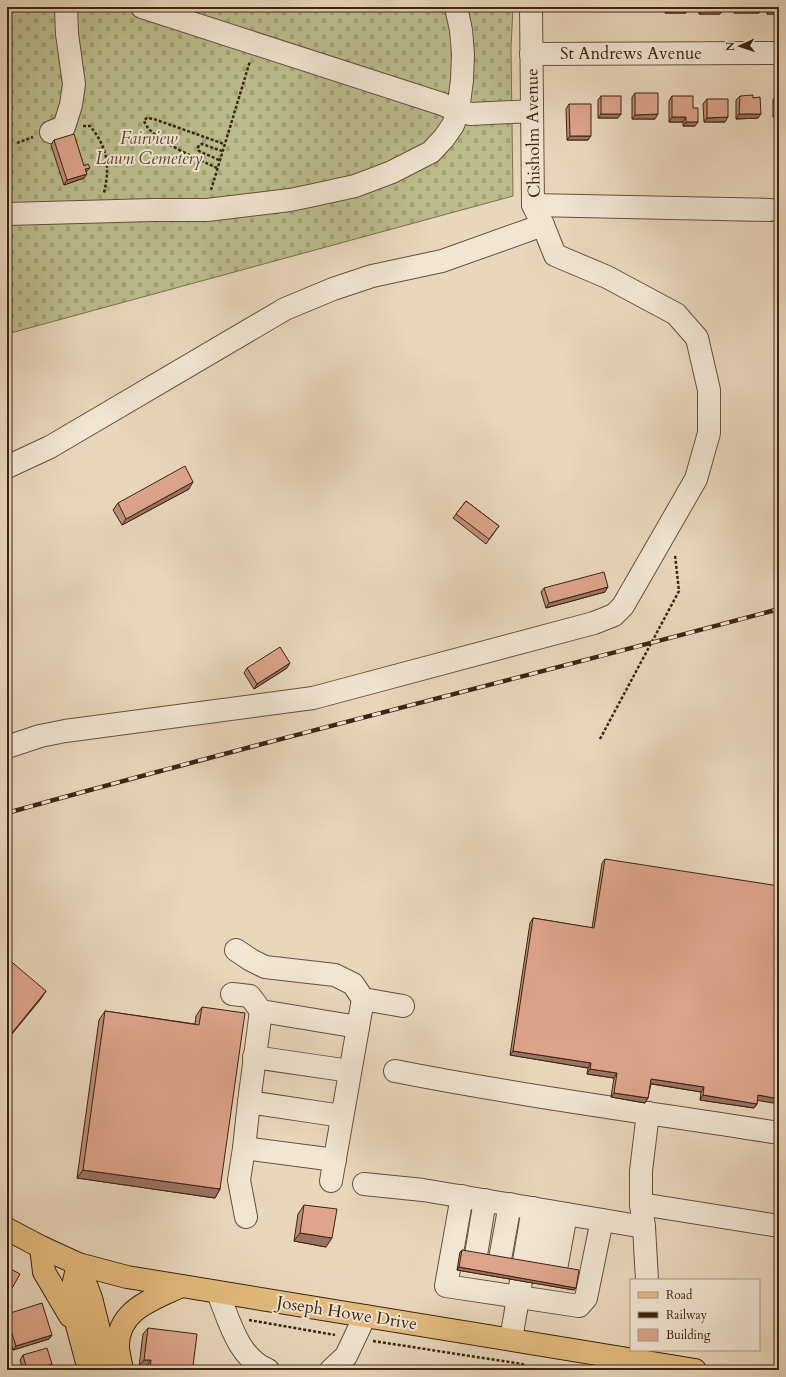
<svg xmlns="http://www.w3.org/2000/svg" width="786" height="1377" font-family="Cardo,serif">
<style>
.cemetery{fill:url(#cemetery-stones);stroke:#7c704f}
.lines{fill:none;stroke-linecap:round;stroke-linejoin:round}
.minor-casing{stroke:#67513c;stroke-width:24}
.major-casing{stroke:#3c2411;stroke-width:24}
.path{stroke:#3c2411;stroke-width:2.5;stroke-dasharray:3 2;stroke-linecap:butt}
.minor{stroke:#f1e5d3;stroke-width:22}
.major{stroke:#e4bc7e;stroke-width:22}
.rail-casing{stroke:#3c2411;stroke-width:4.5}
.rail{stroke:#f1e5d3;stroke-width:3;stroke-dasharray:9;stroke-linecap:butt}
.wall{fill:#be8d78;stroke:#3c2411}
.shaded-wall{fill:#9b7361;stroke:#3c2411}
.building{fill:#dda48b;stroke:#3c2411}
.labels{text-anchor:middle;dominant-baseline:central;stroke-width:4;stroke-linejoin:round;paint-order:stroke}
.street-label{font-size:17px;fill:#3c2411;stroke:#f1e5d3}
.park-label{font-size:17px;font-style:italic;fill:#5c4a30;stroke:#f1e5d3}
</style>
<defs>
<pattern id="cemetery-stones" width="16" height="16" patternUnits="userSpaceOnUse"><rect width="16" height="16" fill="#bcbd8d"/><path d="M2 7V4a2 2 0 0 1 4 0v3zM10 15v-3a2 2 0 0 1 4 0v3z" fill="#a2a279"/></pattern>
</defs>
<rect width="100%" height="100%" fill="#e9d7bc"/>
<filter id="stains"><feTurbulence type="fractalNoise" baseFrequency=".005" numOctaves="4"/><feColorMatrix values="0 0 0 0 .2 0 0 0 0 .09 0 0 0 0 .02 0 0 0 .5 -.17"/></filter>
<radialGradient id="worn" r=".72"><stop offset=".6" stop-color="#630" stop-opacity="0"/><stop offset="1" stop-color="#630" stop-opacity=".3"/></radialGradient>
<polygon class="cemetery" points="7,7 513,7 511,48 513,196 7,334"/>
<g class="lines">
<defs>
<g id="minor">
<polyline points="142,7 442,104 458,111 471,114 532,111"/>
<polyline points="531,54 779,53"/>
<polyline points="51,132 64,127 71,105 74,84 67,34 66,7"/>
<polyline points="533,205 770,210"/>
<polyline points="7,214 153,210 207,210 290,200 314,195 355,186 392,172 431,152 444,138 453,125 458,111 462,80 463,54 461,30 456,7"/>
<polyline points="7,467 50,447 285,309 333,289 372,276 442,261 543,225"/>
<polyline points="7,747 40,736 65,731 313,698 594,623 614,615 623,606 696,479 709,433 709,390 697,338 676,314 607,277 555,255 543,225 533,205 531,7"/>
<polyline points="236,950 251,960 265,967 335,975 353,984 363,999"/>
<polyline points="232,994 250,996 261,1011 358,1027"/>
<polyline points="254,1057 350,1071"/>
<path d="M395,1071C522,1096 651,1113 779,1133"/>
<polyline points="249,1102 342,1116"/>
<polyline points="244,1148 335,1160"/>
<polyline points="331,1181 363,999 403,1006"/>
<polyline points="364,1184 423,1190 644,1227"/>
<polyline points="462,1196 446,1286 579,1306 586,1298 602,1220"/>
<polyline points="641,1204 779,1226"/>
<polyline points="246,1217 239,1180 244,1148 249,1102 261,1011"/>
<polyline points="476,1255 485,1200"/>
<polyline points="500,1259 510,1204"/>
<polyline points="524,1262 533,1208"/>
<polyline points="539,1266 548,1211"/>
<polyline points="556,1269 566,1214"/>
<polyline points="647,1280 644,1227 641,1204 641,1171 648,1113"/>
<path d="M218,1293C229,1320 238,1358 268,1370"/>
<polyline points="511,1339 521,1281"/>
<polyline points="331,1370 346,1356 365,1316"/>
</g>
<g id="major">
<polyline points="7,1229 41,1247 78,1264 127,1277 695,1370"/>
<polyline points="41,1247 44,1272 70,1316"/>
<polyline points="78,1264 91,1298 109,1370"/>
<polyline points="78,1264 70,1299 89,1370"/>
<path d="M122,1370C121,1363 119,1356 118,1349C116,1310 152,1300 181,1286"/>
</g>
</defs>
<use href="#minor" class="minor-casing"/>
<use href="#major" class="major-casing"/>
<g class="path">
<path d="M83,126H90C108,148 110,166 104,193"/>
<polyline points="17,143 33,137"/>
<polyline points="219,160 199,151 198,148 199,145 202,144 222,151"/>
<path d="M217,168C200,160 147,138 144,120L147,118L154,119L224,144"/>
<polyline points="211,190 250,61"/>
<polyline points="600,739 679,591 675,555"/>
<polyline points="249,1320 335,1335"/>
<polyline points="373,1341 522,1364 533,1370"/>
</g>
<use href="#minor" class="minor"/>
<use href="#major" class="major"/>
<defs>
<path id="rail" d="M7,813C263,741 522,678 779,609"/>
</defs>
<use href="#rail" class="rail-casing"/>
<use href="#rail" class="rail"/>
</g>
<g class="wall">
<polygon points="665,7 689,7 689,9 686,13 665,13"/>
<polygon points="699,7 723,7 723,10 720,14 699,14"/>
<polygon points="734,7 762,7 759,13 734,13"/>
<rect x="767" y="7" width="12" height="7"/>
<polygon points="635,93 655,119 632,119 632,97"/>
<polygon points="779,93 779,117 773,117 773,100 776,96 777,96"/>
<polygon points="601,96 618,118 598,118 598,100"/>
<polygon points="672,96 693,108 695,126 683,126 683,122 669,122 669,101"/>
<polygon points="740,96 758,118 736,119 736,100"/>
<polygon points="707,99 725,122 704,122 703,104"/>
<polygon points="569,104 588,140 567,140 566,109"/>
<polygon points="54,140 84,166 84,178 64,185 51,145"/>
<polygon points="189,489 122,525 113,510 118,503"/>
<polygon points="466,501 499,526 486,544 453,518"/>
<polygon points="544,588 605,592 546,608 541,592"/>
<polygon points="247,668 287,668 254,689 244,673"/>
<polygon points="605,859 757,1100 757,1104 754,1108 700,1100 701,1092 651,1084 648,1098 645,1103 611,1097 614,1078 587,1074 588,1068 510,1055 530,923 533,918 592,928 602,863"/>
<polygon points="202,1007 220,1189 215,1198 77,1178 99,1020 105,1011 195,1024 196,1016"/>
<polygon points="304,1205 326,1247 294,1241 298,1214"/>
<polygon points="462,1250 576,1288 574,1290 457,1270 460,1252"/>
<polygon points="7,1314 52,1335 49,1339 13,1350 7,1333"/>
<polygon points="148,1328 193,1366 196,1370 146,1370 146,1367 139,1366 143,1334"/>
<polygon points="23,1355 52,1364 49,1369 45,1370 23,1370 20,1360"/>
</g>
<g class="shaded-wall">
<polygon points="564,7 586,7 586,8 563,8"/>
<polygon points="631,7 656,7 654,9 629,9"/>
<polygon points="668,9 689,9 686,13 665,13"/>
<polygon points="737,9 762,9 759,13 734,13"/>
<polygon points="770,9 779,9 779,14 767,14"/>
<polygon points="702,10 723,10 720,14 699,14"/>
<polygon points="776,112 779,112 779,117 773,117"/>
<polygon points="601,114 621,114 618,118 598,118"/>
<polygon points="658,114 655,119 632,119 635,115"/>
<polygon points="739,114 761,114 758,118 736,119"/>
<polygon points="672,117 686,117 683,122 669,122"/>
<polygon points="728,117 725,122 704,122 707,118"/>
<polygon points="686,122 698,122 695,126 683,126"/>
<polygon points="570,136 591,136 588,140 567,140"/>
<polygon points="90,168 86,172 85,169"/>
<polygon points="87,174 84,178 64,185 67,180"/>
<polygon points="193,482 189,489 122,525 126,519"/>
<polygon points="608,587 605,592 546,608 549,603"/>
<polygon points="290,663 287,668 254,689 257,684"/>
<polygon points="46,991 40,1000 7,1040 7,1039"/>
<polygon points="513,1051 591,1063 588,1068 510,1055"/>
<polygon points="590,1069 617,1073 614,1078 587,1074"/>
<polygon points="651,1079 704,1087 701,1092 648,1083"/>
<polygon points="614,1093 648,1098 645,1103 611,1097"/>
<polygon points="703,1095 757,1104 754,1108 700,1100"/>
<polygon points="758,1095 779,1099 779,1104 755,1100"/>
<polygon points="83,1170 220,1189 215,1198 77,1178"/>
<polygon points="300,1233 332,1238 326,1247 294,1241"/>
<polygon points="459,1267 576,1288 574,1290 457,1270"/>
<polygon points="52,1335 49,1339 13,1350 16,1346"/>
<polygon points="144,1360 151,1360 146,1367 139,1366"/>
<polygon points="52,1364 49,1369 45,1370 32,1370"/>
</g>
<g class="building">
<rect x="668" y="7" width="21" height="2"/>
<rect x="702" y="7" width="21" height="3"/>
<rect x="737" y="7" width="25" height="2"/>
<rect x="770" y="7" width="9" height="2"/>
<polygon points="635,93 658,93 658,114 635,115"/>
<polygon points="753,95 753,98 760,97 761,114 739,114 740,96"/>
<rect x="601" y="96" width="20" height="18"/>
<polygon points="672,96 693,96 693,108 698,108 698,122 686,122 686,117 672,117"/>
<rect x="776" y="96" width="3" height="16"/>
<polygon points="707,99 728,99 728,117 707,118"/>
<polygon points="569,104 591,104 591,136 570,136"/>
<polygon points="74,134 84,166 88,164 90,168 85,169 87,174 67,180 54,140"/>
<polygon points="185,466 193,482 126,519 118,503"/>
<polygon points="466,501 499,526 489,539 456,514"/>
<polygon points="604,572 608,587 549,603 544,588"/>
<polygon points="280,647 290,663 257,684 247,668"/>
<polygon points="605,859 779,886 779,1099 758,1095 757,1104 703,1095 704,1087 651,1079 648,1098 614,1093 617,1073 590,1069 591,1063 513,1051 533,918 594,928"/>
<polygon points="7,958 46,991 7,1039"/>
<polygon points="202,1007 245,1013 220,1189 83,1170 105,1011 199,1025"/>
<polygon points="304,1205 337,1209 332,1238 300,1233"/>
<polygon points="462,1250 579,1270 576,1288 459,1267"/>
<polygon points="7,1267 20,1274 7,1297"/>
<polygon points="42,1303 52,1335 16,1346 7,1318 7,1314"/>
<polygon points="148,1328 197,1334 193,1366 197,1367 196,1370 150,1370 151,1360 144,1360"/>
<polygon points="47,1348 52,1364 32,1370 27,1370 23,1355"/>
</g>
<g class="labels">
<g class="street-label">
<text x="631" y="53">St Andrews Avenue</text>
<text transform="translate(533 133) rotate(-91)">Chisholm Avenue</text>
<text transform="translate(347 1313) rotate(9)">Joseph Howe Drive</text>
</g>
<g class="park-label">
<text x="149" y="138">Fairview<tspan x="149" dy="20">Lawn Cemetery</tspan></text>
</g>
</g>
<rect width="786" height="1377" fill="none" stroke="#e9d7bc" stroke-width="24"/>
<rect x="8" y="8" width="770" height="1361" fill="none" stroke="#3c2411" stroke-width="2"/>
<rect x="12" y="12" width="762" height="1353" fill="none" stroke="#3c2411"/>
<rect x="630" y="1279" width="130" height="72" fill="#f1e5d3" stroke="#a99885"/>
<rect x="638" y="1292" width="20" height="6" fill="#e4bc7e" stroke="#a99885"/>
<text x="666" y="1299" font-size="12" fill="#3c2411">Road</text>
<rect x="638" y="1312" width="20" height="6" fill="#3c2411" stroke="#a99885"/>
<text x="666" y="1319" font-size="12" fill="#3c2411">Railway</text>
<rect x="638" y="1329" width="20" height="12" fill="#dda48b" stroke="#a99885"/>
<text x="666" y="1339" font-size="12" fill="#3c2411">Building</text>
<g transform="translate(740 46) rotate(267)" stroke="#f1e5d3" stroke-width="3" paint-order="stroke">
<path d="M0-3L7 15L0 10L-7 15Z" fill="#3c2411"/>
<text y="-6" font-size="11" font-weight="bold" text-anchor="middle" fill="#3c2411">N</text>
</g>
<rect width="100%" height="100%" filter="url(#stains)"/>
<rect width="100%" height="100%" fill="url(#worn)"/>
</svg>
